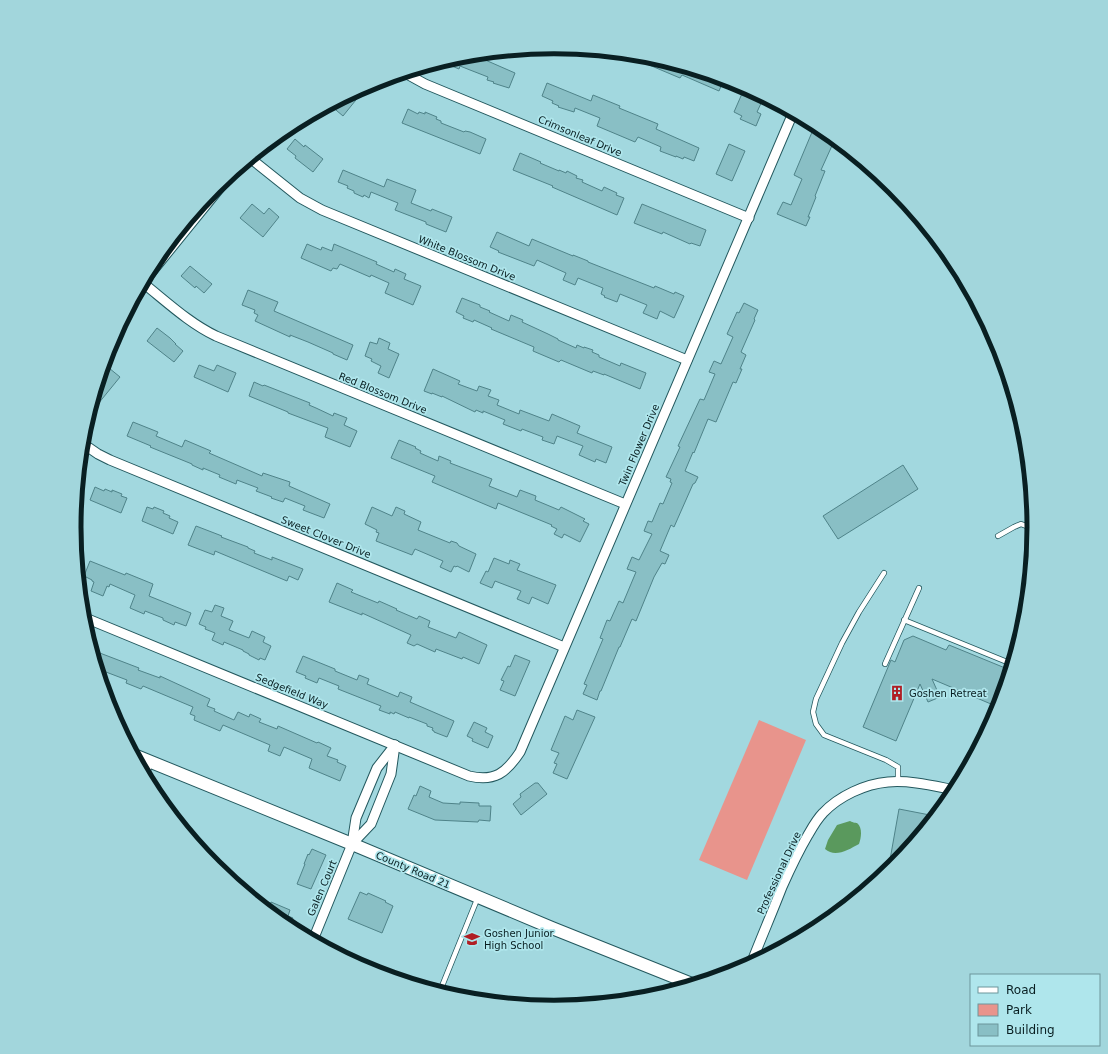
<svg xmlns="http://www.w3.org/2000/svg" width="1108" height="1054" font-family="'DejaVu Sans',sans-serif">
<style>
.green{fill:#e8948c}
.water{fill:#5a995d}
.building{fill:#89bfc5;stroke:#4f8389}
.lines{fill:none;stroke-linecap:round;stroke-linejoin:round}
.service-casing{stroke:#23585e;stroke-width:6}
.minor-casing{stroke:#23585e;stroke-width:11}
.tertiary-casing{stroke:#23585e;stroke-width:14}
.service{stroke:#fff;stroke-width:4.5}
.minor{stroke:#fff;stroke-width:9}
.tertiary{stroke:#fff;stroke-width:12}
.labels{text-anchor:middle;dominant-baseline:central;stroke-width:3.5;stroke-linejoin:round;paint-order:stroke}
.street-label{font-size:10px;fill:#091f22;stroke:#afe6ec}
.poi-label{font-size:10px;fill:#091f22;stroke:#afe6ec;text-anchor:start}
.rim{fill:none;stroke:#091f22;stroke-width:5}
</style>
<rect width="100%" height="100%" fill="#a2d8df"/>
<polygon class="green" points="759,720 806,740 747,880 699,860"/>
<path class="water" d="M850,821C851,822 856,823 857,823C863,828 861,838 859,844C848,850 835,858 825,849L828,840L837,825Z"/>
<g class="building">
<polygon points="469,55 482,61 483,59 515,73 509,88 493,83 494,82 487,80 488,77 470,70 460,66 459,69 442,62 461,56"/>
<polygon points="636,55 648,56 724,79 719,91 682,75 680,78 635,59"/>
<polygon points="547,83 591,101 593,95 620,106 619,108 658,124 656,129 699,148 694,161 684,157 683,159 676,156 676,157 660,151 661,147 638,137 635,142 597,126 600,118 575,108 574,112 558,107 559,106 552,103 553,101 542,96"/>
<polygon points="368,85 343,116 330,105 344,98"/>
<polygon points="744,89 760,96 760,98 763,99 757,112 761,114 756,126 740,119 742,116 734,112"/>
<polygon points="408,109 418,114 419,112 425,114 425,112 437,117 436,119 441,121 441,123 464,132 465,131 470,132 486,139 480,154 402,123"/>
<polygon points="815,125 821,128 835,139 821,170 825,171 815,196 816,197 808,217 810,217 806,226 777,214 783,202 791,205 802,179 794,175"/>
<polygon points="295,139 304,147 305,145 323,159 313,172 295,158 296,156 287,149"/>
<polygon points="729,144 745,151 732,181 716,174"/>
<polygon points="520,153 541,162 540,163 559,171 559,170 566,173 567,171 577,176 576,178 583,180 582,182 602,191 604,187 617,193 616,195 624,198 617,215 552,187 553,186 513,170"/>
<polygon points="343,170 384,187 387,179 416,190 411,203 431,211 432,209 452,217 446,232 426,224 426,222 395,210 398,203 371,192 369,198 364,195 363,197 354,193 354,191 347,188 348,186 338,182"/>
<polygon points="252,204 264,214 269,208 279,217 263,237 240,218"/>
<polygon points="642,204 706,230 700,246 691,243 690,244 663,232 662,234 634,223"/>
<polygon points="497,232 529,246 532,239 573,256 573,255 588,261 588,262 654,288 655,286 674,294 675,292 684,296 674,318 660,311 657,319 643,313 647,305 620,294 617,302 604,297 605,296 601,294 603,288 578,278 575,285 563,280 566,273 537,260 534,266 498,252 499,251 490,247"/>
<polygon points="307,244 321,250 322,247 332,251 334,244 377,262 376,264 394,272 395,269 406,274 404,279 421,286 413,305 385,293 389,283 371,275 370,277 340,264 337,269 333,268 331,271 301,258"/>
<polygon points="190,266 212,284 204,293 196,286 195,288 181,276"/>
<polygon points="248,290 278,302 274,311 353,345 347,360 333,354 333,353 308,342 290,335 290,337 255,321 258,315 254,313 255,310 242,305"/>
<polygon points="462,298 480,305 480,307 490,311 489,312 509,321 511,315 523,320 522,322 548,334 558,339 558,340 576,348 577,345 584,348 584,347 593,350 592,352 599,355 599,357 620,366 621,363 646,373 640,389 604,374 604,375 593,371 592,373 561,360 559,362 533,351 534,347 491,329 492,328 474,320 473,322 463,318 464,316 456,312"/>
<polygon points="744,303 758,310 754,319 755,320 741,352 746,355 740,369 742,369 736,383 733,382 716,422 708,419 694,453 693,452 685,471 698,477 695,483 693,484 674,527 671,525 660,551 669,555 665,564 662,563 654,577 636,621 632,619 620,647 619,647 601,691 600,691 597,700 583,694 587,685 584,684 603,639 600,638 607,620 610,621 619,601 623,603 636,572 627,569 632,557 639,560 652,534 644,531 648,521 652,522 660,503 663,504 672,483 670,482 671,479 666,477 680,447 678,446 700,399 704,400 715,374 709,372 714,361 721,364 733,337 727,334 737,312 739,313"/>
<polygon points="157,328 170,338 176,344 175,344 183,351 174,362 147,341"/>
<polygon points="379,338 390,343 388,349 399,354 389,378 378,373 381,366 371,361 372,359 365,356 370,342 377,344"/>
<polygon points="199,365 214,371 217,365 236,373 228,392 194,377"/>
<polygon points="109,368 120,377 89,415 100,379"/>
<polygon points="433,369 460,381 458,384 477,391 479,386 491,390 488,396 499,400 497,405 519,414 520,410 549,421 552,414 580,426 577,433 612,447 606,463 596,459 595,462 579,455 583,446 557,436 554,444 542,440 543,437 522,429 521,431 503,424 505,420 483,411 483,413 476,410 475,412 442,396 442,397 432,393 432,394 424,391"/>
<polygon points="254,382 263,386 264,385 310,403 309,405 316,408 333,416 334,413 347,418 344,425 357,431 350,447 325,437 328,428 288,413 288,412 249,396"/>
<polygon points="133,422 158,432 156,436 182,447 185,440 211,451 209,453 262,476 263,473 290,482 289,486 330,504 324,518 303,510 305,506 285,498 283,502 271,498 272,497 256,491 258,488 237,480 236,484 219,477 220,475 203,468 203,470 192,465 192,464 150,447 151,446 127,436"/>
<polygon points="399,440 416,447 415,448 421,451 420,453 438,461 439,456 451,461 450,463 492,479 489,486 517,497 520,490 536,496 535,500 559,510 561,507 585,519 583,521 589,524 580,542 564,534 562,538 554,534 557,529 551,526 552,525 498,503 496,509 432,482 435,476 391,458"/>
<polygon points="903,465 918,489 838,539 823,516"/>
<polygon points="95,487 104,491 105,489 112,492 112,490 122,494 121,496 127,498 121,513 90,500"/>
<polygon points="147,507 153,509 154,507 164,511 163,513 170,516 169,518 178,522 173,534 142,521"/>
<polygon points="372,507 392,516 396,507 405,511 404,514 421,522 418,530 450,543 451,541 457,543 459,546 476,554 469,572 457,566 456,567 454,566 451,572 440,567 443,561 415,549 412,555 376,541 379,533 376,532 377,530 365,524"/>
<polygon points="196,526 222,536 221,537 248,547 248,548 255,551 254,553 272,560 272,557 303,569 298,580 289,576 287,581 215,551 214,555 188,545"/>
<polygon points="494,558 509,564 510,560 520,564 517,570 556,585 548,604 532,597 529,604 517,599 521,591 495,581 492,588 480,583 486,571 488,572"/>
<polygon points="90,561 125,575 126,573 153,584 149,596 191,613 186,626 175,622 174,625 163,620 163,618 145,611 144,614 130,608 135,595 110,584 109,587 107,586 103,596 91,591 94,582 92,581 92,580 84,576"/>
<polygon points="337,583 353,590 351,592 378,603 379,601 397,609 396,610 417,619 419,616 430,621 428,627 456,638 459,632 487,645 479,664 463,657 462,659 436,649 435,652 417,644 414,646 407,643 411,635 362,613 362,615 329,602"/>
<polygon points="215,605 224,608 221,616 233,621 229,630 249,638 252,631 265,637 263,642 271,646 265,660 260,658 259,660 249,655 249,654 243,651 243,650 224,642 223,645 212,640 215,633 205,629 206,627 199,624 205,610 212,612"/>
<polygon points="913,636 946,650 949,645 1010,670 998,707 932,679 940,697 928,702 920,684 896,741 863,727 891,660 895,662 904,640"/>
<polygon points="92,650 139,668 138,670 160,678 160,676 210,699 207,706 215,709 214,711 234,720 238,712 249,717 250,714 261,719 259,722 277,729 278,726 317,743 318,742 331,748 327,756 338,760 337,762 346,766 340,781 309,768 312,759 284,747 280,756 268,751 270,745 223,725 220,731 194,720 195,716 190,714 193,707 143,686 141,689 126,683 127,680 98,669"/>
<polygon points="515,655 530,661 515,696 500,690 504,681 501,680 508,666 510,667"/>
<polygon points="303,656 335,669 335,671 357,680 359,675 369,679 367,684 398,697 400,692 412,697 410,702 454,721 447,737 434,732 434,731 432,730 433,728 427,726 427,724 409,717 409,718 395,712 394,714 390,712 390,714 379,710 381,706 338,689 339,686 319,678 317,683 305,678 306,676 296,672"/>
<polygon points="577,710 595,717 567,779 553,773 557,764 554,763 559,753 551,750 565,716 573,720"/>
<polygon points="474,722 487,728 485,732 493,736 488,748 472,741 473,739 467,736"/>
<polygon points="535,783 538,783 547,794 521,815 513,804 521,797 520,794"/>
<polygon points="420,786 431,791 429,797 443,803 460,804 460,802 479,803 479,806 491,806 490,821 479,820 478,822 435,820 408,809 414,795 416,796"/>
<polygon points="899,809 935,816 893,867 888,871"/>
<polygon points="312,849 326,855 311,889 297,884 305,864 304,864 308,854 309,855"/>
<polygon points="360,892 367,895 368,893 386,901 385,902 393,906 382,933 348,919"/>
<polygon points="271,902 290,910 288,916 293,918 289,927 267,909 268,907 269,907"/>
</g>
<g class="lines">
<defs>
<g id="service">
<polyline points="998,536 1014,527 1021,524 1034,529"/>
<polyline points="884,573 859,612 842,643 816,699 813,712 816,724 824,735 886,760 898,767 898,782"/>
<polyline points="904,620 1012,664"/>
<polyline points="885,664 919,588"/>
<polyline points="440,991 478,897"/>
</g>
<g id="minor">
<polyline points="405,73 425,84 749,218"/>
<polyline points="250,158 300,198 322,210 687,360"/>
<path d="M143,283C167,302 189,323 216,336L625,504"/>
<polyline points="142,284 232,173"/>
<polyline points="82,443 98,454 110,460 564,647"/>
<path d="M83,617L469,776C495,782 506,773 520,752L793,113"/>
<polyline points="144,774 149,761"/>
<polyline points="352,844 371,824 391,774 395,745"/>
<polyline points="313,940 352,844 356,818 377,768 395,745"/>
<path d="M751,964C761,938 772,913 782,887C790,869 798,852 808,835C812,828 817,819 823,813C839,796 865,784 888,782C910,780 934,786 955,790"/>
</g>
<polyline id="tertiary" points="134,755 352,844 552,928 692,984"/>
</defs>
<use href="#service" class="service-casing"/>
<use href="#minor" class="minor-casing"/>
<use href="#tertiary" class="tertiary-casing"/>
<use href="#service" class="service"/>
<use href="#minor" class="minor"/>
<use href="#tertiary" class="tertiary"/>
</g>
<defs>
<symbol id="building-bare" viewBox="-9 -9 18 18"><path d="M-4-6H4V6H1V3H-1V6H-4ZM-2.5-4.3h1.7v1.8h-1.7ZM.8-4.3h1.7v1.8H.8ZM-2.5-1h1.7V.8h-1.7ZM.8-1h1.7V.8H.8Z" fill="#b01e24" stroke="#afe6ec" stroke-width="2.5" paint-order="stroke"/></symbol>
<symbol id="school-bare" viewBox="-9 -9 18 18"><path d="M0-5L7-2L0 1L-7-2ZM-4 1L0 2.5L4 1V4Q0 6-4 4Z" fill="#b01e24" stroke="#afe6ec" stroke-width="2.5" paint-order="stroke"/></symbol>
</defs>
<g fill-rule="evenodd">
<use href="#building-bare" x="886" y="682" width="22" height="22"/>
<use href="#school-bare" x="461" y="928" width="22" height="22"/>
</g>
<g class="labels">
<g class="street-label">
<text transform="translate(580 136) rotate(23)">Crimsonleaf Drive</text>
<text transform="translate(467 258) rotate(22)">White Blossom Drive</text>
<text transform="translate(383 393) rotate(22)">Red Blossom Drive</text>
<text transform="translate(639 445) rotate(-67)">Twin Flower Drive</text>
<text transform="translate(326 537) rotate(22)">Sweet Clover Drive</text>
<text transform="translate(292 691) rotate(22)">Sedgefield Way</text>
<text transform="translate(413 870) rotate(23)">County Road 21</text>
<text transform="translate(779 873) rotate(-65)">Professional Drive</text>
<text transform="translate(322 888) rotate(-67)">Galen Court</text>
</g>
<g class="poi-label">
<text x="909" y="693">Goshen Retreat</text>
<text x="484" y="933">Goshen Junior<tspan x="484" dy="12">High School</tspan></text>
</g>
</g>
<path d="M0 0H1108V1054H0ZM81 527a473 473 0 1 1 946 0a473 473 0 1 1-946 0Z" fill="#a2d6dc" fill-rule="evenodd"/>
<path class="rim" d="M81 527a473 473 0 1 1 946 0a473 473 0 1 1-946 0Z"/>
<rect x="970" y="974" width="130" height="72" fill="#afe6ec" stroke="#6d969b"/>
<rect x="978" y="987" width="20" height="6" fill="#ffffff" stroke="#6d969b"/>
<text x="1006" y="994" font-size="12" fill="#091f22">Road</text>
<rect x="978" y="1004" width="20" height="12" fill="#e8948c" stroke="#6d969b"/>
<text x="1006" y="1014" font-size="12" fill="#091f22">Park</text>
<rect x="978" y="1024" width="20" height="12" fill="#89bfc5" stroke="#6d969b"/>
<text x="1006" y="1034" font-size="12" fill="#091f22">Building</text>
</svg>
